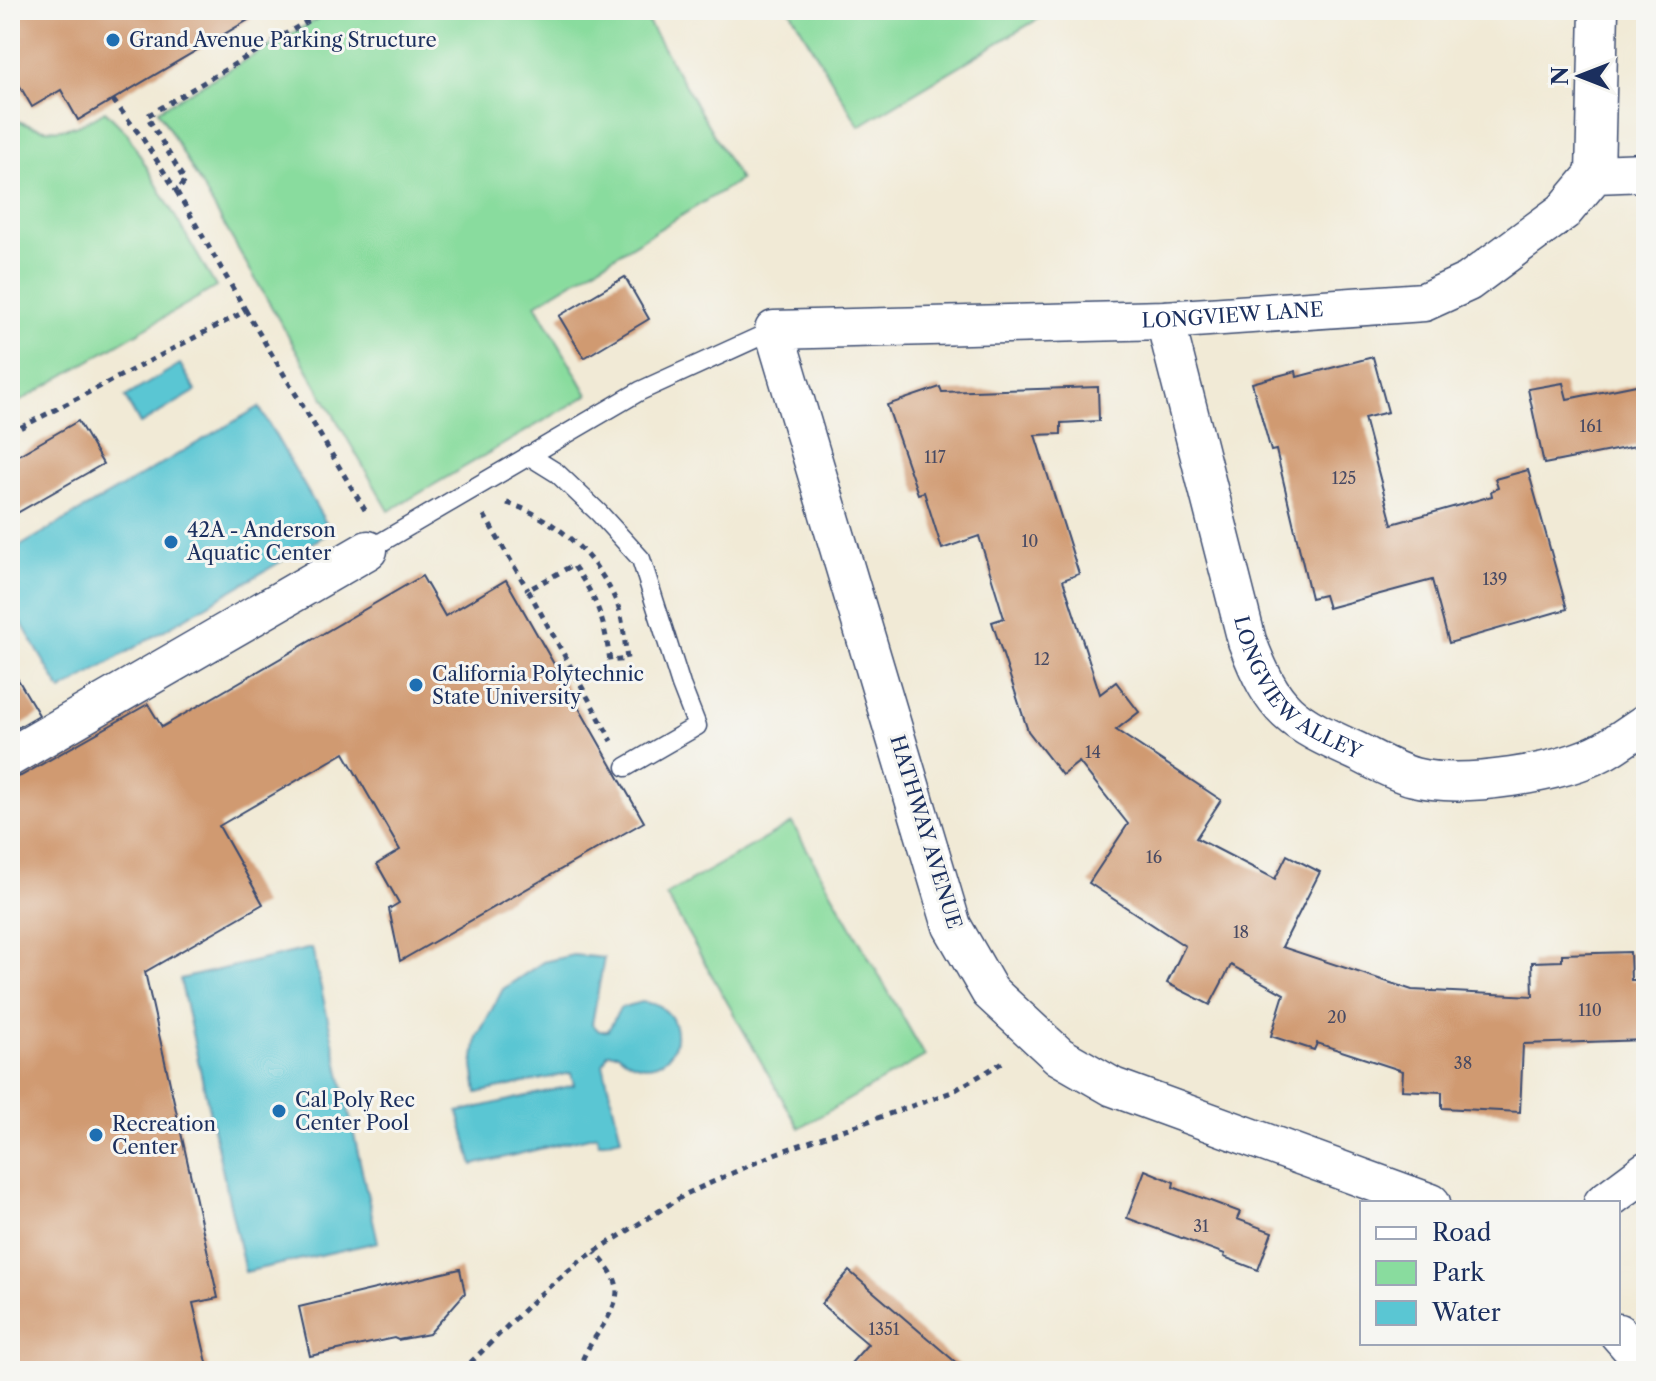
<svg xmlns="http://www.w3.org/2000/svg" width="1656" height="1381" font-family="'Libre Caslon Text',serif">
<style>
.green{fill:#89dc9e;stroke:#52867e;stroke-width:2}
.water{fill:#5ac6d3;stroke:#3a7a98;stroke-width:2}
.building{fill:#d09a71}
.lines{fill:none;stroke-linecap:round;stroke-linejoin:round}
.lane-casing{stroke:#3b4b70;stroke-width:21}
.street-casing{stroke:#3b4b70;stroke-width:41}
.path{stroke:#3b4b70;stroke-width:5;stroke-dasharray:6 6;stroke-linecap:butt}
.lane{stroke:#fff;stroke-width:18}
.street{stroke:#fff;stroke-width:38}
.poi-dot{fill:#1f6fb2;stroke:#f6f6f2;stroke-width:3}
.labels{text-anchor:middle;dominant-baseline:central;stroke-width:6;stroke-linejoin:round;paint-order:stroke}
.number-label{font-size:16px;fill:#484a63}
.poi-label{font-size:20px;fill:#1b2f5e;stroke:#f6f6f2;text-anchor:start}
.street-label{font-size:20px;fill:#1b2f5e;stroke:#f6f6f2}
</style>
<rect width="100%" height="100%" fill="#f6f6f2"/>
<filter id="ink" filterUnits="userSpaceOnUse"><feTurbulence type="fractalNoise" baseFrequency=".0125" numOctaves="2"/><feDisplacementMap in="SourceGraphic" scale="16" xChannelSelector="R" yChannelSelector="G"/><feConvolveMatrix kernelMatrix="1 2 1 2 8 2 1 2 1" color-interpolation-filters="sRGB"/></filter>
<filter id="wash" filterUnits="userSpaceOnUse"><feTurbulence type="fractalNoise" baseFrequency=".006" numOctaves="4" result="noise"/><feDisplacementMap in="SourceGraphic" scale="32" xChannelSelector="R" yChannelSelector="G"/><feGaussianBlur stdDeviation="1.8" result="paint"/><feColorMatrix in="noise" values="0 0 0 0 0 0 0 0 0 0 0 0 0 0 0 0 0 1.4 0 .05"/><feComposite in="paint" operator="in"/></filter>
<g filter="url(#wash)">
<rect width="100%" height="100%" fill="#f1ead6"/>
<g class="green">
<polygon points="333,10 641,10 740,180 536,304 588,395 389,511 158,110"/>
<polygon points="790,10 1053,10 859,126"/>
<path d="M105,111L127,133L216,287L10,407V117C46,136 71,133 105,111Z"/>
<polygon points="792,823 925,1056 799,1128 666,895"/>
</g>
<g class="water">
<polygon points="180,364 196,391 140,424 125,397"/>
<polygon points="259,407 331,532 61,691 10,603 10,552"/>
<polygon points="312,948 378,1242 245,1272 180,979"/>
<path d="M573,955L604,958L592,1024L599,1031H608L620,1008L641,1002L659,1005C663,1009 670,1014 672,1019C689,1053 650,1084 618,1053H608L603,1064L621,1138L599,1143L597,1135L473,1165L458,1112L574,1085L571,1073L477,1093L473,1066L477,1037L503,989L543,962Z"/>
</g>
<g id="blocks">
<g class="building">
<polygon points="10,10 265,10 78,120 61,90 32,107 10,69"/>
<polygon points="625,277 649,319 584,358 559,316"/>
<polygon points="1373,357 1388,412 1364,418 1392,524 1492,496 1491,491 1498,488 1495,479 1528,470 1567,609 1449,643 1432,580 1328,608 1324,595 1311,598 1276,450 1271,451 1252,383 1296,371 1297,377"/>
<polygon points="1563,383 1567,399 1646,383 1646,444 1544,464 1528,389"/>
<polygon points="940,387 942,392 1098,387 1099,421 1061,423 1061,434 1035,435 1079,574 1063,580 1100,694 1116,682 1139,712 1116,730 1221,800 1196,838 1275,879 1287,855 1320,872 1282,947 1412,990 1533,996 1532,962 1562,961 1562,954 1630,952 1631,980 1646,980 1646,1040 1523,1044 1520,1112 1442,1108 1442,1092 1402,1090 1403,1071 1317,1043 1314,1050 1271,1036 1284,994 1231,965 1210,1005 1167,983 1185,946 1089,883 1128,824 1079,762 1062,775 1028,731 992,622 1004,618 979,536 942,549 924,492 918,494 887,405"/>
<polygon points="78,421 103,464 10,517 10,460"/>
<polygon points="422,576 445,616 506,580 644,822 400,961 389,909 399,903 377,864 400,850 344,753 219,826 263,904 145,972 218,1298 193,1303 209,1371 10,1371 10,779 21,776 148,704 162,727"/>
<polygon points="10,666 39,715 10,732"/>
<polygon points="1145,1170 1174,1182 1173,1187 1240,1212 1237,1219 1272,1232 1258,1270 1224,1257 1225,1254 1127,1218"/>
<polygon points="460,1269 465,1293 429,1334 398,1340 394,1338 310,1356 299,1307"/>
<polygon points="849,1271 966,1371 844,1371 868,1344 821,1304"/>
</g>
</g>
</g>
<g filter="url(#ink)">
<use href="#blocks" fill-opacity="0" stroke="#3b4b70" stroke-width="2"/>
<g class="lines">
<defs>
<g id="lane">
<polyline points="528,455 557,473 599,513 641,559 681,685 697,726 626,767"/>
<polyline points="368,550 640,391 774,330"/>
</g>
<g id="street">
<polyline points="1595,174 1599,10"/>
<path id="s1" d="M1165,320L1247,641C1274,713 1290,721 1358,752C1376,761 1395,772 1414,777C1463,789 1561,774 1605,750C1619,742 1632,732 1646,723"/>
<polyline points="10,757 368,550"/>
<path id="s2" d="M1431,1203L1113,1087L1059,1056L990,992L952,926L774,330L1165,320L1424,302L1468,282L1564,211L1595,174L1646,172"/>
<polyline points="1603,1203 1646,1171"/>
<polyline points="1618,1333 1646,1365"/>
</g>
</defs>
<use href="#lane" class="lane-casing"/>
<use href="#street" class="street-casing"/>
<g class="path">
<polyline points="113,100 143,139 177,192"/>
<polyline points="246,311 177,192 185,181 147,116 326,10"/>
<polyline points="10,433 246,311 365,510"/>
<path d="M507,503C554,517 594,553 615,599C624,617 624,640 627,659L610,661C604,619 598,600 573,565L528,590L612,741"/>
<polyline points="484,515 528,590"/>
<polyline points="462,1371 538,1296 580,1261 686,1194 777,1153 952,1092 1005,1061"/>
<path d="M579,1371C584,1343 617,1317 617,1290C617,1276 603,1262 595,1252"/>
</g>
<use href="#lane" class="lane"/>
<use href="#street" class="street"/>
</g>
</g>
<g class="poi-dot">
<circle cx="113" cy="40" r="8"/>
<circle cx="171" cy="542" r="8"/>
<circle cx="416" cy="685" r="8"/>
<circle cx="279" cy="1111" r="8"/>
<circle cx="96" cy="1135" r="8"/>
</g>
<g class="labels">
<g class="number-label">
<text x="1591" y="426">161</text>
<text x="935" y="457">117</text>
<text x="1344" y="478">125</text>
<text x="1030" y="541">10</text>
<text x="1495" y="579">139</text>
<text x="1042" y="659">12</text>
<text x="1093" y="752">14</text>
<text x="1154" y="857">16</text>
<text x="1241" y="932">18</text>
<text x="1590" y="1010">110</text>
<text x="1337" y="1017">20</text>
<text x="1463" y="1063">38</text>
<text x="1201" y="1226">31</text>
<text x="884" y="1329">1351</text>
</g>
<g class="poi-label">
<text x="129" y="40">Grand Avenue Parking Structure</text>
<text x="187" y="530">42A - Anderson<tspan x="187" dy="23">Aquatic Center</tspan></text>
<text x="432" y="674">California Polytechnic<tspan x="432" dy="23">State University</tspan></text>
<text x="295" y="1100">Cal Poly Rec<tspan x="295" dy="23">Center Pool</tspan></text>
<text x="112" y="1124">Recreation<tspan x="112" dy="23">Center</tspan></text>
</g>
<g class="street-label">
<text stroke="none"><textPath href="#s2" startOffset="1652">LONGVIEW LANE</textPath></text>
<text stroke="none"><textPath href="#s1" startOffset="402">LONGVIEW ALLEY</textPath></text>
<text transform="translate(926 832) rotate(73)">HATHWAY AVENUE</text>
</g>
</g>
<rect width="1656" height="1381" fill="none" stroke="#f6f6f2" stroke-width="40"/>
<rect x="1360" y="1201" width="260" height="144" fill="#f6f6f2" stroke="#9ea6b7" stroke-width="2"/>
<rect x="1376" y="1227" width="40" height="12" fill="#ffffff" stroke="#9ea6b7" stroke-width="2"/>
<text x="1432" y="1241" font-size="24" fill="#1b2f5e">Road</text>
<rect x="1376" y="1261" width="40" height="24" fill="#89dc9e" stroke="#9ea6b7" stroke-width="2"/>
<text x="1432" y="1281" font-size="24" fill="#1b2f5e">Park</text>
<rect x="1376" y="1301" width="40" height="24" fill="#5ac6d3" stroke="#9ea6b7" stroke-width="2"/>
<text x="1432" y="1321" font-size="24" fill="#1b2f5e">Water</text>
<g transform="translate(1580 76) rotate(270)" stroke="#f6f6f2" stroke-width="6" paint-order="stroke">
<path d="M0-6L14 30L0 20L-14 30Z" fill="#1b2f5e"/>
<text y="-12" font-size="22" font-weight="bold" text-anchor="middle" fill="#1b2f5e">N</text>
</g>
</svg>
